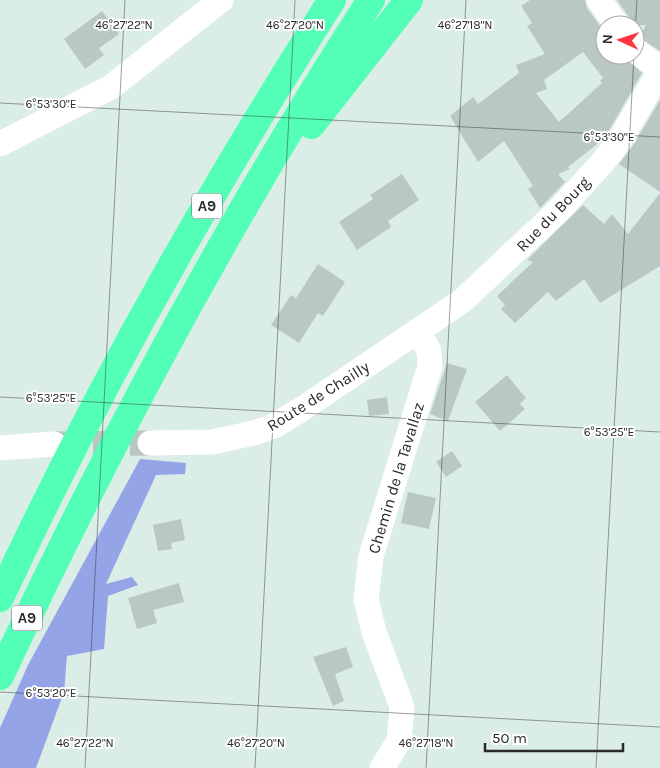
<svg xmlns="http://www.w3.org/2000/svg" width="660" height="768" font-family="Karla,sans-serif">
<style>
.green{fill:#94a4e7}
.building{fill:#bac8c4;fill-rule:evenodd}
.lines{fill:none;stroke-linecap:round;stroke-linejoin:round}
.minor-tunnel{stroke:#b8c6c1;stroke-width:25;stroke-dasharray:25 12;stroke-linecap:butt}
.minor{stroke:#fff;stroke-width:25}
.highway{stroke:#53ffb6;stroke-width:28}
.ticks{fill:none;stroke:#2a2a2a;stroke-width:1;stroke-opacity:0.45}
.labels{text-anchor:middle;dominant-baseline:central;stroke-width:4;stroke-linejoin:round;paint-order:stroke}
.shield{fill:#fff;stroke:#6a6a6a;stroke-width:1}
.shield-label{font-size:15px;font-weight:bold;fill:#2a2a2a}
.street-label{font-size:16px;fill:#2a2a2a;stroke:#fff}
.ticks-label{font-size:12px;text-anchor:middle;fill:#2a2a2a;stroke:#fff;stroke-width:4;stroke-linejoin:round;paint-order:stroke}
</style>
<rect width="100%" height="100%" fill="#dbede7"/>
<polygon class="green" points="140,459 186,463 185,474 156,475 106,584 132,577 138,585 108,596 104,649 67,656 64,692 36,768 0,768 0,728 28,665"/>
<g class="building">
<path d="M530,0H585L587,8L605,33V55H622L642,73L608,132L601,141L568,167L570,169L558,174L565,182L540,208L528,189L533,186L504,141L478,162L450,116L473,97L478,104L519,73L516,65L545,54L527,26L532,23L521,6ZM583,52L603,78L600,81L602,83L559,122L536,93L547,89L544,80Z"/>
<polygon points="617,0 660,0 660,51 639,37 646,25 631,25 629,17"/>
<polygon points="102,11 119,34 99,48 104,55 85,69 64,39"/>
<polygon points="660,100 660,192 619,164 632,147"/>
<polygon points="402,174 419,200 388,221 391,227 357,250 339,222 373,199 370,195"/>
<polygon points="660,193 660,266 600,303 584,279 556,301 548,292 515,323 501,309 505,305 497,296 533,262 527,260 583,205 604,224 612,214 628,234"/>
<polygon points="318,264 345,282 323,316 318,313 299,343 271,325 291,295 296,298"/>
<polygon points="447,363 467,369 448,421 430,414"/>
<polygon points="507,375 526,398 520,404 525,409 500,431 475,402"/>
<polygon points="387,397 389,414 369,416 367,400"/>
<polygon points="452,451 462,466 446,477 436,462"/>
<polygon points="408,492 436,498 429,529 401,523"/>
<polygon points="181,519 185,540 171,543 172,549 158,551 153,525"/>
<polygon points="179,583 184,602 153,610 157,623 137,629 128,598"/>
<polygon points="346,647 353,667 335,674 344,701 333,706 313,657"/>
</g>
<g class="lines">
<polyline class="minor-tunnel" points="56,444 150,443"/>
<g class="minor">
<polyline points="599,0 617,25"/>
<polyline points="635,50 660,69"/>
<polyline points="0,144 111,87 221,0"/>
<polyline points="150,443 212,442 254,433 274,426 302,409 462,301 558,211 603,162 620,140 660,71"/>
<polyline points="0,448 54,444"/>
<polyline points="382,768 399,741 402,707 374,632 366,599 371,556 430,366 429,351 418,331"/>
</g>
<g class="highway">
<polyline points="311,125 409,0"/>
<path d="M0,598C96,391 209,192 332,0"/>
<path d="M0,676C109,443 231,216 371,0"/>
</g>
</g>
<path class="ticks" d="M635,30L637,0M0,103L660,137M0,397L660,432M0,692L660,727M85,768L125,0M255,768L295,0M426,768L466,0M596,768L634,55"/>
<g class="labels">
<g class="shield">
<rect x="192" y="193.5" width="30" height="25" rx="4"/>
<rect x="12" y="605.5" width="30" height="25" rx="4"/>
</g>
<g class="shield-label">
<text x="207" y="206">A9</text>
<text x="27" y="618">A9</text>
</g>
<g class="street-label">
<text transform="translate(553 214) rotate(-46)">Rue du Bourg</text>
<text transform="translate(318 396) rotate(-32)">Route de Chailly</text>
<text transform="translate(396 478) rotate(-73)">Chemin de la Tavallaz</text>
</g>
</g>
<g class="ticks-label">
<text x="124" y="29">46°27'22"N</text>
<text x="295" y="29">46°27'20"N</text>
<text x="465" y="29">46°27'18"N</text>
<text x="51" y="108">6°53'30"E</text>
<text x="609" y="141">6°53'30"E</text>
<text x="51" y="402">6°53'25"E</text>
<text x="609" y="436">6°53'25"E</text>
<text x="51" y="697">6°53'20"E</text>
<text x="85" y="747">46°27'22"N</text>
<text x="256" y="747">46°27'20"N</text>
<text x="426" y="747">46°27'18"N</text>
</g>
<g transform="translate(620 40) rotate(273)"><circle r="24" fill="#ffffff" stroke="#aaaaaa"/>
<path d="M0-4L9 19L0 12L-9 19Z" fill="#ff353e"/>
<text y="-8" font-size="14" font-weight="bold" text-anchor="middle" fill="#2a2a2a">N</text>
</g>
<path d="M485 743v8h138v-8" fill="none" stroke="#2a2a2a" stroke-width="2.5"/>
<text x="492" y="743" font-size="15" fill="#2a2a2a" stroke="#ffffff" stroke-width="4" paint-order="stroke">50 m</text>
</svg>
